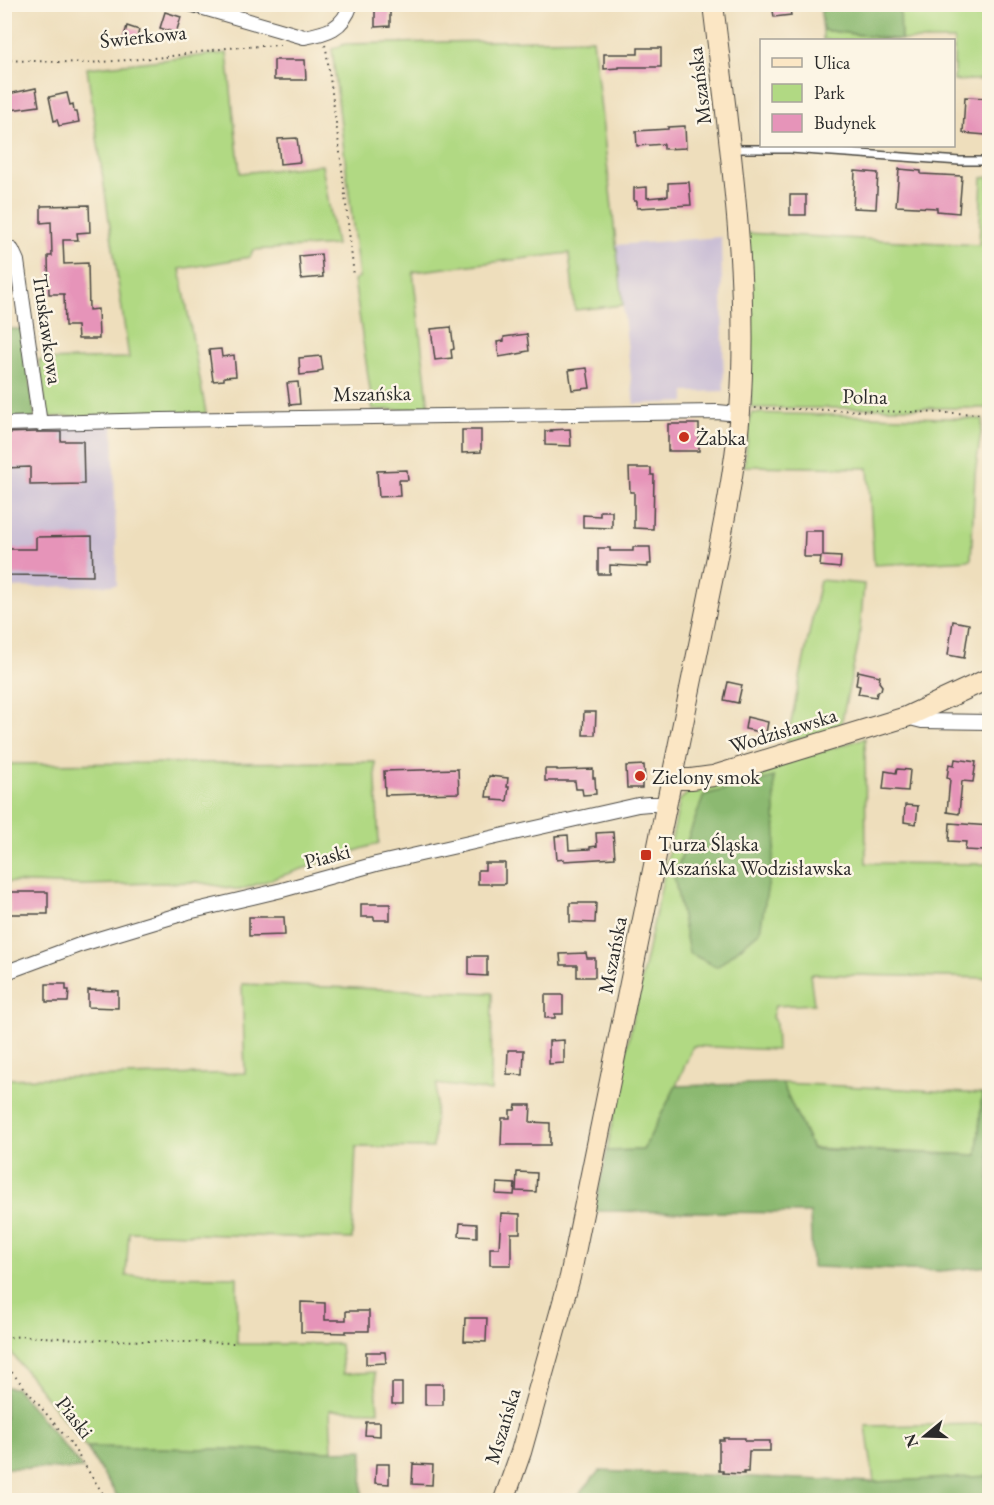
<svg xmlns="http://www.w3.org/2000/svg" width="994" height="1505" font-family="'EB Garamond',serif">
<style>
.industrial{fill:#cbbfd5}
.green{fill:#b1d983;stroke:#6e8257;stroke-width:1.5}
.forest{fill:#8cb971;stroke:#5c724e;stroke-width:1.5}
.building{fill:#e694b9}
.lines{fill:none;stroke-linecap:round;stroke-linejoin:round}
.lane-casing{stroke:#484641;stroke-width:10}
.street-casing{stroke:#484641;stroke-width:16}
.secondary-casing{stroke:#484641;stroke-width:22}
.path{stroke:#484641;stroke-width:2;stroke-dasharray:1.5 4.5;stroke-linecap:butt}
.lane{stroke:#fff;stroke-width:7}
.street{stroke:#fff;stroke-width:14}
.secondary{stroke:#fbe6c4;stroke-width:20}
.poi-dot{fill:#c8321e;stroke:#fcf5e5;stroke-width:2}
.labels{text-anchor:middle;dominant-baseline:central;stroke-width:5;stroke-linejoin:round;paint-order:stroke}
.street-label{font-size:21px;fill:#2b2b2b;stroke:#fcf5e5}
.poi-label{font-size:21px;fill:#2b2b2b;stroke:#fcf5e5;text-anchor:start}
</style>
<rect width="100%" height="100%" fill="#fcf5e5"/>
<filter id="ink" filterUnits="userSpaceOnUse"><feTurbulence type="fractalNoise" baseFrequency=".0167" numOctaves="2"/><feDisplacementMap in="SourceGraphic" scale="12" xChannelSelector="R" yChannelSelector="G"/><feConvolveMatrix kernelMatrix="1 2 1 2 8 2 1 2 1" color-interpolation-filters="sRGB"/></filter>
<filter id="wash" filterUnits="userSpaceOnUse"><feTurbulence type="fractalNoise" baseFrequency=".008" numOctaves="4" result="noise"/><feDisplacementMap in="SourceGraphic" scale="24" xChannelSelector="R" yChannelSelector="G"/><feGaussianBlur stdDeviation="1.35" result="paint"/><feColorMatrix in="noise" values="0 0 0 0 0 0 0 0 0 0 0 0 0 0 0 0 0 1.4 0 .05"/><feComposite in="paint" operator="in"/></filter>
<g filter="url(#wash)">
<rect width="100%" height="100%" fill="#eedebc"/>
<g class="industrial">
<polygon points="721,237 724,391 685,392 685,402 634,404 616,245"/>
<polygon points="113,421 117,585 5,588 4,424"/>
</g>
<g class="green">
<polygon points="899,5 989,5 989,79 954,81 954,40 901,40"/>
<polygon points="823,30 898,40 823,40"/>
<polygon points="593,39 623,305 575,310 569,253 413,272 429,409 373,410 354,280 359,277 332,49 345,44"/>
<polygon points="227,53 240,173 322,165 336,245 253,250 250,257 180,269 206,413 47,417 39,360 129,358 87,68"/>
<polygon points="989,177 989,408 751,408 745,233 979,245 982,178"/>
<polygon points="751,413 983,419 975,474 971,560 874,565 868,468 744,466"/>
<polygon points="820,580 864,584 859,641 840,729 787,742"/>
<polygon points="865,738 866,863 989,864 989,978 810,974 814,1004 775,1006 772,1017 776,1023 777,1050 693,1046 676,1086 643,1150 607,1151 628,1042 680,800 688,793"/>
<polygon points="375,762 379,843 240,890 197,882 82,885 5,882 5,764"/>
<polygon points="242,984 492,993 491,1091 437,1084 433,1148 356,1147 352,1239 129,1232 126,1276 237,1277 237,1344 340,1344 343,1374 375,1372 378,1411 330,1410 332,1451 86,1447 5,1345 5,1079 245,1073"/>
<polygon points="782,1083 902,1089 982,1094 977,1155 812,1148"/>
<polygon points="989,1424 989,1478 874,1482 866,1426"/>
</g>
<g class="forest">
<polygon points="820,5 900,5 901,40 823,30"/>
<polygon points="4,329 23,329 35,419 5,419"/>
<polygon points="774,777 776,840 760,931 717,967 689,953 674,876 704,795"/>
<polygon points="782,1083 812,1149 977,1155 982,1094 989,1095 989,1266 941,1271 812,1267 810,1213 594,1211 607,1151 643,1150 676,1086"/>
<polygon points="5,1387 16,1388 83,1469 5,1468"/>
<polygon points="86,1447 332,1451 363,1450 362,1500 245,1500 117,1496"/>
<polygon points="599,1471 874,1482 989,1476 989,1500 574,1500"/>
</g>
<g id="blocks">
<g class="building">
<polygon points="772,4 789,4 791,15 774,17"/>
<polygon points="375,10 390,10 390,26 375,27"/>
<polygon points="165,12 181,17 176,33 160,28"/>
<polygon points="127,26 139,30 136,43 123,40"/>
<polygon points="638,48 661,48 661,67 619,67 619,68 604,69 604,54 638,54"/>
<polygon points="274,60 305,60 306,80 274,80"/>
<polygon points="36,88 39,106 11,110 8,94"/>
<polygon points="67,93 70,105 73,104 74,112 77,112 79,122 59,126 57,120 54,121 49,97"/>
<polygon points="965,97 988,98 986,135 963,133"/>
<polygon points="685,126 686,148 664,149 664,144 637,146 636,131 668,129 668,127"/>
<polygon points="297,138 300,162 280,164 278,139"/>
<polygon points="899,169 921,171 921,174 962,176 959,213 937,211 937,208 896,206"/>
<polygon points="855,171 878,173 876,209 853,208"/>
<polygon points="689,182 691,205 637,208 637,201 634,201 634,188 647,187 647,198 668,196 668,183"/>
<rect x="790" y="195" width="16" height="20"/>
<polygon points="89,205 90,232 77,233 78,240 63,240 64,264 88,263 89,310 98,309 99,339 78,339 77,326 65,326 64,294 49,294 48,256 52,256 51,222 41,223 41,206"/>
<polygon points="321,254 323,277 301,279 299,256"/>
<polygon points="451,327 454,349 451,350 452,358 435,360 431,329"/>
<polygon points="527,334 529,351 523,352 523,353 499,357 497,342 504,341 504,337"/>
<polygon points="221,349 222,357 234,355 236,376 224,377 224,380 213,381 209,350"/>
<polygon points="321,356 323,370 318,371 318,373 300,375 299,358"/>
<polygon points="587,368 590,388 572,390 569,370"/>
<polygon points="298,382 300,404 290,405 287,383"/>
<rect x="668" y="424" width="31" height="27"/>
<polygon points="570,429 571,446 545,445 545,431 552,431 551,430"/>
<polygon points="462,430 481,430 481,452 462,453"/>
<polygon points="36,432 61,432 61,441 83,441 84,484 30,485 30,467 4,468 4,433"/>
<polygon points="629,468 651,468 651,475 654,475 653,529 634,528 634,492 630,492"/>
<polygon points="407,470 408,480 399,480 400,496 379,497 377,471"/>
<polygon points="600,511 612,511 612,528 583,527 583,515 600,516"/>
<polygon points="805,531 823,531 823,556 841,557 840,568 820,566 821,557 804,557"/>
<polygon points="92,536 93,576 4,575 4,549 36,549 36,537"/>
<polygon points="633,547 650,547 651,564 648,564 648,567 610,565 610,574 598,574 598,548 610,548 610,551 633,551"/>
<polygon points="953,621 969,624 964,658 948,655"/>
<polygon points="858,671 880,676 879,682 882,686 881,690 877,693 876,697 858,694 860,686 856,685"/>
<polygon points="728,682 742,685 738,703 724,700"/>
<polygon points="584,712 596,712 595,735 583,735"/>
<polygon points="747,717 768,722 766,733 745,729"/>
<polygon points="955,759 976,762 973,782 962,781 959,814 947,812 950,779 947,778 949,764 954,765"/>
<polygon points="644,765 645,781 642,781 642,788 627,788 626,766"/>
<polygon points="458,769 459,793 385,795 384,771"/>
<polygon points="545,769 557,769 557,770 593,769 593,778 595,778 596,794 583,795 582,789 576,789 575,781 545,781"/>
<polygon points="897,769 910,770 908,791 883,789 885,771 896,773"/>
<polygon points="489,776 508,778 507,787 509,787 507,801 493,800 493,797 486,797"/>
<polygon points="905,805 918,806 916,824 904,822"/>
<polygon points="950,823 990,826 990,835 985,835 984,851 965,850 966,842 949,841"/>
<polygon points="613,832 615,858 564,861 564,859 557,860 555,836 568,835 569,850 590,849 590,847 597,846 596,833"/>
<polygon points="485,863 505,863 505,884 478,884 478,870 485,870"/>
<polygon points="9,892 48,892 48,914 10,914"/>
<polygon points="570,903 596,903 595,923 570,922"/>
<polygon points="361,904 390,904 390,920 374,920 374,917 361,917"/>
<polygon points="249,917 284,917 285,935 249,936"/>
<polygon points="586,953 587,958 595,958 595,977 577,977 577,965 561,965 560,954"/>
<polygon points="469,956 487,956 487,976 469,975"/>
<polygon points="46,984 66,984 66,990 69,990 68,1002 46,1002"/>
<polygon points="88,990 118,991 118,1008 88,1007"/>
<polygon points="545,995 563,995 563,1014 555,1014 555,1018 545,1018"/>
<polygon points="564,1040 564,1063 549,1064 549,1041"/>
<polygon points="508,1050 524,1050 523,1075 507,1074"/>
<polygon points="516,1105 531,1105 530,1122 550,1123 550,1145 501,1145 502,1118 510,1118 510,1110 515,1110"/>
<polygon points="517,1172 537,1173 536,1192 516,1191"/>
<polygon points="497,1183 515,1184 514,1195 496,1194"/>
<polygon points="501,1213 520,1214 520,1233 511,1233 511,1265 490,1265 490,1248 499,1248"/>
<polygon points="460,1223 477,1224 477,1237 459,1236"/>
<polygon points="301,1302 325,1303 325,1320 346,1320 346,1311 369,1311 369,1331 346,1331 346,1333 301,1332"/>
<polygon points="465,1318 487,1318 486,1342 464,1341"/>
<polygon points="366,1352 385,1352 386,1363 366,1364"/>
<rect x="392" y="1383" width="10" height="21"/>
<rect x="425" y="1384" width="18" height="21"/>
<polygon points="366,1422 380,1422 380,1436 365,1435"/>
<polygon points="723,1438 745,1438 745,1441 770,1441 770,1451 749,1451 748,1472 744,1472 744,1474 723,1473 723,1471 719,1471 719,1440 724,1440"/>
<polygon points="376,1464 389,1464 389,1484 375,1483"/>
<polygon points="413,1464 433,1465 432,1485 412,1484"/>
</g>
</g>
</g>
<g filter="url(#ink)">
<use href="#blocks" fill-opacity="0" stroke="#484641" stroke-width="1.5"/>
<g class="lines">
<defs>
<polyline id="lane" points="733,149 790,149 960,161 990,161"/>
<g id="street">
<path d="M190,4L304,37C327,33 343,29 351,4"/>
<polyline points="4,246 12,250 17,261 40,424"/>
<polyline points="4,424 161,420 717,412 740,414"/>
<polyline points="906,717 922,721 990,722"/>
<polyline points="4,973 82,944 188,912 282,890 376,864 638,805 649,804 667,804"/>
</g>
<g id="secondary">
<polyline points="672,779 691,779 713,776 906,717 990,678"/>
<path d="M504,1500L521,1452L570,1277L711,586C723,529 735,470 740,412C750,275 729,140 713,4"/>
</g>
</defs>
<use href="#lane" class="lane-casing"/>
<use href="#street" class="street-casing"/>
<use href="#secondary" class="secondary-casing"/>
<g class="path">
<polyline points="325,45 326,48 341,160 354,276"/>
<polyline points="4,60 89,63 165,57 227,48 280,45"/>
<polyline points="755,408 990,414"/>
<polyline points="4,1338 22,1336 99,1340 234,1343"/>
<polyline points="4,1363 69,1441 107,1500"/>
</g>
<use href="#lane" class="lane"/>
<use href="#street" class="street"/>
<use href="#secondary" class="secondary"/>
</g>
</g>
<g class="poi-dot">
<circle cx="684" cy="437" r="6"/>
<circle cx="640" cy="776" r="6"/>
<rect x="640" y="849" width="12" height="12" rx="3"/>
</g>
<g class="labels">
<g class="street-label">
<text transform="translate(143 36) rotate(-6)">Świerkowa</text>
<text transform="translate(699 86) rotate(-97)">Mszańska</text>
<text transform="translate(48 329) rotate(82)">Truskawkowa</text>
<text transform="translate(372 393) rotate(-1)">Mszańska</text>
<text transform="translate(865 396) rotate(1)">Polna</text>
<text transform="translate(783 730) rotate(-17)">Wodzisławska</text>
<text transform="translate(327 856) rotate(-15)">Piaski</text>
<text transform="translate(612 955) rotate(-79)">Mszańska</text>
<text transform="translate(75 1417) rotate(52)">Piaski</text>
<text transform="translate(502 1426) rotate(-73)">Mszańska</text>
</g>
<g class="poi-label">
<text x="696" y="437">Żabka</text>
<text x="652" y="776">Zielony smok</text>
<text x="658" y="843">Turza Śląska<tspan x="658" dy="24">Mszańska Wodzisławska</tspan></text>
</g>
</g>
<rect width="994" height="1505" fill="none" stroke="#fcf5e5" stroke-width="24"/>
<rect x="760" y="39" width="195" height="108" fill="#fcf5e5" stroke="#a8a49b" stroke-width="1.5"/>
<rect x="772" y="58" width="30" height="9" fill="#fbe6c4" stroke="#a8a49b" stroke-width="1.5"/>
<text x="814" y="69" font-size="18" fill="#2b2b2b">Ulica</text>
<rect x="772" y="84" width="30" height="18" fill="#b1d983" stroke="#a8a49b" stroke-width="1.5"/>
<text x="814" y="99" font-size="18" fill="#2b2b2b">Park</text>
<rect x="772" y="114" width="30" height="18" fill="#e694b9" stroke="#a8a49b" stroke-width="1.5"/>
<text x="814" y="129" font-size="18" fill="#2b2b2b">Budynek</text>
<g transform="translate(925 1436) rotate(251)" stroke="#fcf5e5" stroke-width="4.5" paint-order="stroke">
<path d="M0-4.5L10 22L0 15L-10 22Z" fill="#2b2b2b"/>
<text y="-9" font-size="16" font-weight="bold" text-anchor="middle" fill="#2b2b2b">N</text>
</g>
</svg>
